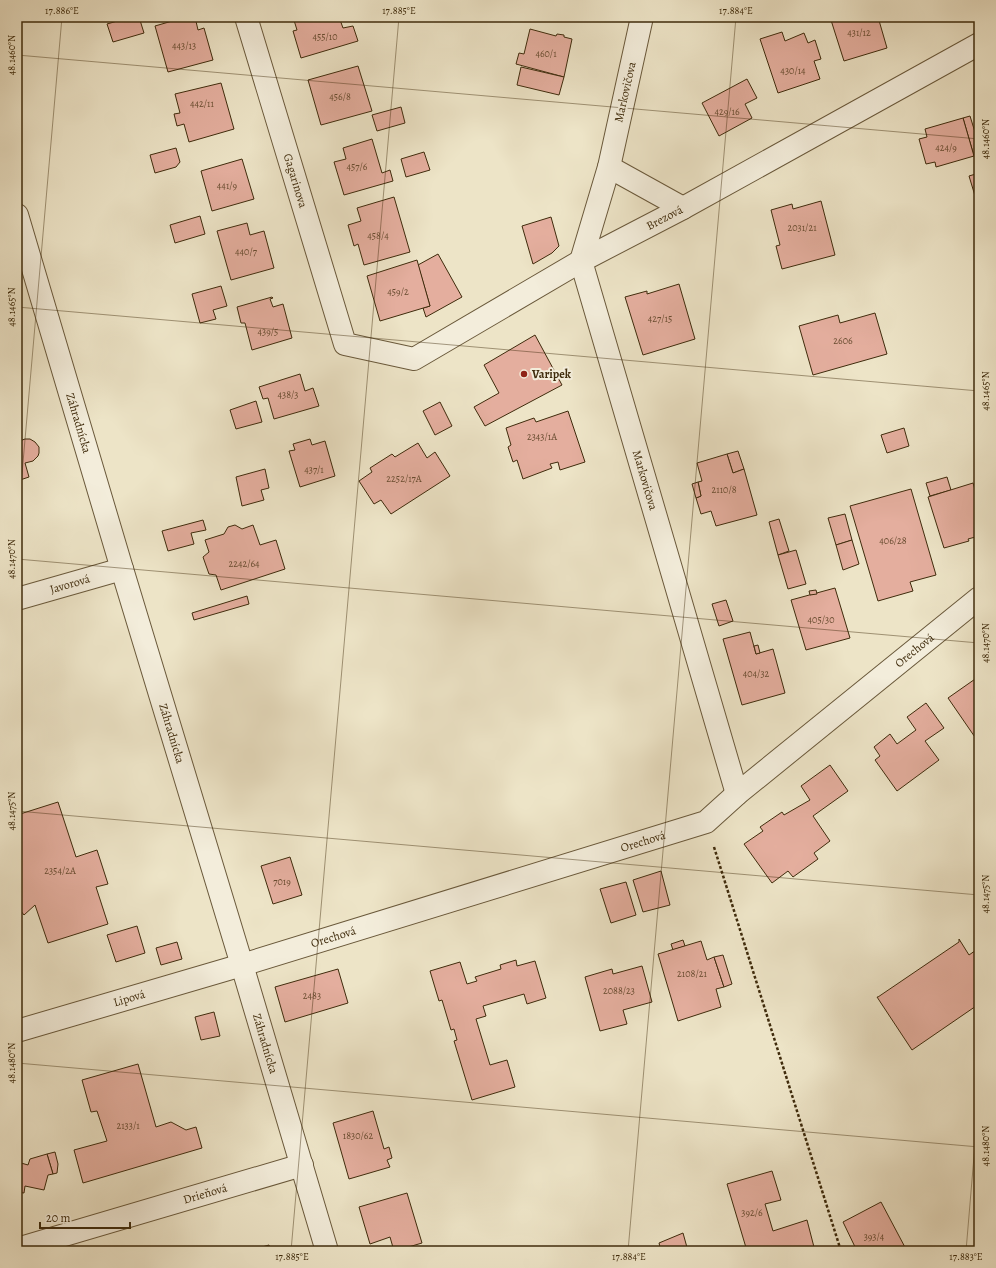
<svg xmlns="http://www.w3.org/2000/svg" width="996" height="1268" font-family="Alegreya,serif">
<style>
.building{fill:#e4ae9e;stroke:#3f2b0c}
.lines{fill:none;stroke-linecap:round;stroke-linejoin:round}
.minor-casing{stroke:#6a593b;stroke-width:24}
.path{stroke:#3f2b0c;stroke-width:2.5;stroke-dasharray:3 2;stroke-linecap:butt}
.minor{stroke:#f3eddb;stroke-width:22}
.ticks{fill:none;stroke:#3f2b0c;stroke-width:1;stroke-opacity:0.45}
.poi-dot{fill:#8f2418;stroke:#f3eddb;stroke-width:1.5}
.labels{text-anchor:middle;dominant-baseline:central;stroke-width:4;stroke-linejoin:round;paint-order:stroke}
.number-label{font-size:10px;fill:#684c30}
.street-label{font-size:12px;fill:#3f2b0c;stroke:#f3eddb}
.poi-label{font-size:12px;font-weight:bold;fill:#3f2b0c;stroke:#f3eddb;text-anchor:start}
.neatline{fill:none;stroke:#3f2b0c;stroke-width:1.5}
.ticks-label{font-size:10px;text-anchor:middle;fill:#3f2b0c}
</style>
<rect width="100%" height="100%" fill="#ede4c7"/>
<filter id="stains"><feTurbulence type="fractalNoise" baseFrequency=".005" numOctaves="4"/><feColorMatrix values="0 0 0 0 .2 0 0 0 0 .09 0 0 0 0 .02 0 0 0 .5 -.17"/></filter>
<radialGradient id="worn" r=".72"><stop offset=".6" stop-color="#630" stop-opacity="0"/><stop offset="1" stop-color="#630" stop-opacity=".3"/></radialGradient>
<g class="building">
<polygon points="131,17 139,17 144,33 113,42 107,24"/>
<polygon points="186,17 195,17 198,30 204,28 213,60 168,72 155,26"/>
<polygon points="293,17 339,17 343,28 353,26 358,41 301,58 293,31 297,30"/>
<polygon points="830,17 878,17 887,48 844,61"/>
<polygon points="530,29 556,36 557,34 564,35 564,37 572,39 564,77 516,64 519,53 524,54"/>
<polygon points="782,32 785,41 804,33 808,43 815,40 821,59 814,61 820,79 778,93 760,39"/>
<polygon points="358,66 372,111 321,125 308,80"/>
<polygon points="521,67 564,77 559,95 517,85"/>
<polygon points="747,79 757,98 745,104 752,118 719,136 702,103"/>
<polygon points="221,83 234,129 189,142 184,124 177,126 174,114 180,113 175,94"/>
<polygon points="401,107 405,123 377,131 372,115"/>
<polygon points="970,116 979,145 979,154 974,156 963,118"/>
<polygon points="963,118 974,156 936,167 935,162 926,164 919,139 927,137 925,129"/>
<polygon points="372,139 382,173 390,170 393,181 344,195 334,162 346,159 343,148"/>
<polygon points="176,148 180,162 176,167 155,173 150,155"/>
<polygon points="424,152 430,170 406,177 401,159"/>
<polygon points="242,159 254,199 212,211 201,171"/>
<polygon points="979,173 979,209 969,176"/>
<polygon points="394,197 410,252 364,265 358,244 354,246 348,225 361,221 357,208"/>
<polygon points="821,201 835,255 782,269 776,246 780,245 771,210 792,204 793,209"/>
<polygon points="200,216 205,234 175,243 170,225"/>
<polygon points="551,217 559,246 552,253 533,264 522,226"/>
<polygon points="247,223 250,235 264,231 274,268 231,280 217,231"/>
<polygon points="438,254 462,297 426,317 423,308 430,306 418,265"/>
<polygon points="417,260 430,306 380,321 367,276"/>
<polygon points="679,284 695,339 643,355 625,297 647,291 647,294"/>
<polygon points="221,286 227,306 213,310 216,319 200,323 192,294"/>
<polygon points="272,297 273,298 270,299 273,307 283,304 292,338 252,350 245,323 241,323 237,307"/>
<polygon points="875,313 887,354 813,375 799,326 838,315 840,323"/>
<polygon points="535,335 562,385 485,426 474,407 499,393 484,365"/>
<polygon points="300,374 305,391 313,388 319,406 274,419 268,398 263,399 259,387"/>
<polygon points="256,401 262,422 236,429 230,410"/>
<polygon points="440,402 452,426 435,435 423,411"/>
<polygon points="568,411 585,462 560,470 558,462 550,464 552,468 523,479 517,460 513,462 508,447 511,445 506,428 534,418 536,422"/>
<polygon points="904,428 909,446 887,453 881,435"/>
<polygon points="25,439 30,439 35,442 39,447 39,453 38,456 33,461 25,463 29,477 17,481 17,442"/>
<polygon points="310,439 312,445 325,441 335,476 300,487 289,451 295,450 293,444"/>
<polygon points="418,443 427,458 435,452 450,476 391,514 381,500 374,504 359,481 372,472 370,468 392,454 395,457"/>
<polygon points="738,451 744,469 733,473 727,454"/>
<polygon points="727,454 733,473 744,469 757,515 716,526 711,511 701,514 696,498 701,496 698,482 702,481 697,463"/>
<polygon points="265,469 269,488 261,490 264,500 242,506 236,477"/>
<polygon points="947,477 951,490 930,496 926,483"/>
<polygon points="698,482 701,496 696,498 692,484"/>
<polygon points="973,483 979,503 979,536 968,539 969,541 944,548 928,497"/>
<polygon points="911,489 936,575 910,582 913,591 878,601 850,506"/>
<polygon points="845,514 852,540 836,545 828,518"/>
<polygon points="779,519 789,551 778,555 769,522"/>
<polygon points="203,520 206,530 191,533 194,544 168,551 162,531"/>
<polygon points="235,525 242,529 253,525 260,545 276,540 285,569 221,590 216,575 209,574 203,557 209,552 205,540 224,534 228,527"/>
<polygon points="852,540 859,564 843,570 836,545"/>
<polygon points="796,550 806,584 788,589 778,555"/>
<polygon points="835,588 850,638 806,650 791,600"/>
<polygon points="816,590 817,594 810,595 809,591"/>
<polygon points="247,596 249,604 194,620 192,613"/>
<polygon points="726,600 733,621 719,626 712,604"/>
<polygon points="750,632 756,654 773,649 785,693 742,705 723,639"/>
<polygon points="758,645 760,653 756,654 754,646"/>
<polygon points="978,677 979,678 979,743 948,698"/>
<polygon points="926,703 944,728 925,741 939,760 897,791 875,760 880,756 874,747 890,734 897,744 916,730 907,717"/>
<polygon points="830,765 848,791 813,816 830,841 814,853 818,859 793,877 788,871 772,883 744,844 763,831 760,827 782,812 784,815 810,800 801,786"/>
<polygon points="58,802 76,857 97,850 108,884 96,887 108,924 48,943 35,905 24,915 17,906 17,815"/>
<polygon points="290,857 302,895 273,904 261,866"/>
<polygon points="661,871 670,905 643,912 633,880"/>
<polygon points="626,882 636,915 611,923 600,889"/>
<polygon points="137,926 145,953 116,962 107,935"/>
<polygon points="959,939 969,955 979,948 979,1004 912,1050 877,997 878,997 959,942"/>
<polygon points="683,940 685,946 673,950 671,944"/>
<polygon points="701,941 707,960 714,957 724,987 716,989 721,1007 678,1021 658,954"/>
<polygon points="177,942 182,959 161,965 156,948"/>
<polygon points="723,955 732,984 724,987 714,957"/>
<polygon points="516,960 517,966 535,961 546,998 527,1004 524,994 483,1006 486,1016 476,1019 490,1065 507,1060 515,1087 472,1100 454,1041 457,1040 454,1029 451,1030 442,1000 439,1001 430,971 460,962 467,984 477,981 475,977 501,969 500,965"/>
<polygon points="642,966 652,1002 623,1010 627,1024 600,1031 585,977 612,969 613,974"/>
<polygon points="338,969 348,1003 285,1022 275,987"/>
<polygon points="214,1012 220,1036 201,1040 195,1017"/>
<polygon points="138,1064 156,1127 171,1122 186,1130 196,1127 202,1148 83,1183 74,1150 107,1141 97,1111 91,1112 82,1080"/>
<polygon points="373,1111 384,1149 389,1147 392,1158 387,1160 390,1167 349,1179 333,1123"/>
<polygon points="55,1152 58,1164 57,1173 53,1174 47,1154"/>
<polygon points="47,1154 53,1174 48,1175 44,1190 25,1186 24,1193 17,1192 17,1156 18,1155 21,1163 28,1165 30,1159"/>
<polygon points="772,1171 781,1200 765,1204 773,1231 807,1220 815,1251 747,1251 727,1184"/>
<polygon points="407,1193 422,1243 395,1251 394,1251 390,1237 370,1244 359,1207"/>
<polygon points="881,1202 907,1251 857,1251 843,1222"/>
<polygon points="683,1233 688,1251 661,1251 659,1243"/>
<polygon points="269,1245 271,1251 248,1251"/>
</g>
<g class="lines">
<defs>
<g id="minor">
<path id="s1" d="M246,17L345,344L414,359L581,261L683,208L979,44"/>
<path id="s2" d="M642,17L609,167L581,261L737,794"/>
<polyline points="609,167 683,208"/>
<path id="s3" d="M17,215L122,569L242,965L327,1251"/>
<path id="s4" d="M17,599L122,569"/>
<path id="s5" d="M17,1031L242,965L706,822L737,794L979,598"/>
<path id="s6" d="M17,1249L302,1165"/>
</g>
</defs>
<use href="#minor" class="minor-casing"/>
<polyline class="path" points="714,847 841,1251"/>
<use href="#minor" class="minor"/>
</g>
<path class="ticks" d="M17,55L979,139M17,307L979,391M17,531L62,17M17,559L979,643M17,811L979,895M17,1063L979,1147M291,1251L399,17M628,1251L736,17M966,1251L979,1097"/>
<circle class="poi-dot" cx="524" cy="374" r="4"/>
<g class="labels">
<g class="number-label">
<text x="859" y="32">431/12</text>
<text x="325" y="36">455/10</text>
<text x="184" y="45">443/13</text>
<text x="546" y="53">460/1</text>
<text x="793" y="70">430/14</text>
<text x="340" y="96">456/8</text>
<text x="202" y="103">442/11</text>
<text x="727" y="111">429/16</text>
<text x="946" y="147">424/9</text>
<text x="357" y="166">457/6</text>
<text x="227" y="185">441/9</text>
<text x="802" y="227">2031/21</text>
<text x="378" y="235">458/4</text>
<text x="246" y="251">440/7</text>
<text x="398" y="291">459/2</text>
<text x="660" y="318">427/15</text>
<text x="268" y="331">439/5</text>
<text x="843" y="340">2606</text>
<text x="288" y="394">438/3</text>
<text x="542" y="436">2343/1A</text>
<text x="314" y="469">437/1</text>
<text x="404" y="478">2252/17A</text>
<text x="724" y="489">2110/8</text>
<text x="893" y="540">406/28</text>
<text x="244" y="563">2242/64</text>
<text x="821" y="619">405/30</text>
<text x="756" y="673">404/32</text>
<text x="60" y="870">2354/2A</text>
<text x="282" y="881">7019</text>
<text x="692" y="973">2108/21</text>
<text x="619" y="990">2088/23</text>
<text x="312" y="995">2483</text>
<text x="128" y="1125">2133/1</text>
<text x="358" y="1135">1830/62</text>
<text x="752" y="1212">392/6</text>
<text x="874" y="1236">393/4</text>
</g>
<g class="street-label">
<text transform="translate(625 92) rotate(-77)">Markovičova</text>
<text stroke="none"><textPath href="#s1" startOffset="171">Gagarinova</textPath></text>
<text stroke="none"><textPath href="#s1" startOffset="700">Brezová</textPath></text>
<text stroke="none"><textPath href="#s3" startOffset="217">Záhradnícka</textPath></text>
<text stroke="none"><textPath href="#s2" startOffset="480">Markovičova</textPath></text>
<text stroke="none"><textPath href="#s4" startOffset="55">Javorová</textPath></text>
<text stroke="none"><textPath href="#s5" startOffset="990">Orechová</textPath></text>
<text stroke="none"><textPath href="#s3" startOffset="541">Záhradnícka</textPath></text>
<text stroke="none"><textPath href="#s5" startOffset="654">Orechová</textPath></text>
<text stroke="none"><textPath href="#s5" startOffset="330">Orechová</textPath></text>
<text stroke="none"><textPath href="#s5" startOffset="117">Lipová</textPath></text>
<text stroke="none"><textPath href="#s3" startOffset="865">Záhradnícka</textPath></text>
<text stroke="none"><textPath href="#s6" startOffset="196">Drieňová</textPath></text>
</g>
<g class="poi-label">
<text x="532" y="374">Varipek</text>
</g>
</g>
<rect width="996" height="1268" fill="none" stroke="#ede4c7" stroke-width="44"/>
<path d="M40 1222v6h90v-6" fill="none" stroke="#3f2b0c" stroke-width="2"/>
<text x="46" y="1222" font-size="12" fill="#3f2b0c" stroke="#f3eddb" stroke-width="3" paint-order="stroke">20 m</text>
<rect x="22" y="22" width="952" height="1224" class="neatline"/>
<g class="ticks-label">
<text x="62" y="14">17.886°E</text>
<text x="399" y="14">17.885°E</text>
<text x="736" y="14">17.884°E</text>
<text transform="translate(11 55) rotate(-90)" y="4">48.1460°N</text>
<text transform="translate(985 139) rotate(-90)" y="4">48.1460°N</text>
<text transform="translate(11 307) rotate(-90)" y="4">48.1465°N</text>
<text transform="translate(985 391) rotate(-90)" y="4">48.1465°N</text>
<text transform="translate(11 559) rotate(-90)" y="4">48.1470°N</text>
<text transform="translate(985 643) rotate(-90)" y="4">48.1470°N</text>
<text transform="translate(11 811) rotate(-90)" y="4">48.1475°N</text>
<text transform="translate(985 894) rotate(-90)" y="4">48.1475°N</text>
<text transform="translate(11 1063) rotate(-90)" y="4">48.1480°N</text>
<text transform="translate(985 1146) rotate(-90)" y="4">48.1480°N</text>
<text x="292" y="1260">17.885°E</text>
<text x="629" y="1260">17.884°E</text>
<text x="966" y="1260">17.883°E</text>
</g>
<rect width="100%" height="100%" filter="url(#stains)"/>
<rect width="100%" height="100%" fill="url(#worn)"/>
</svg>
